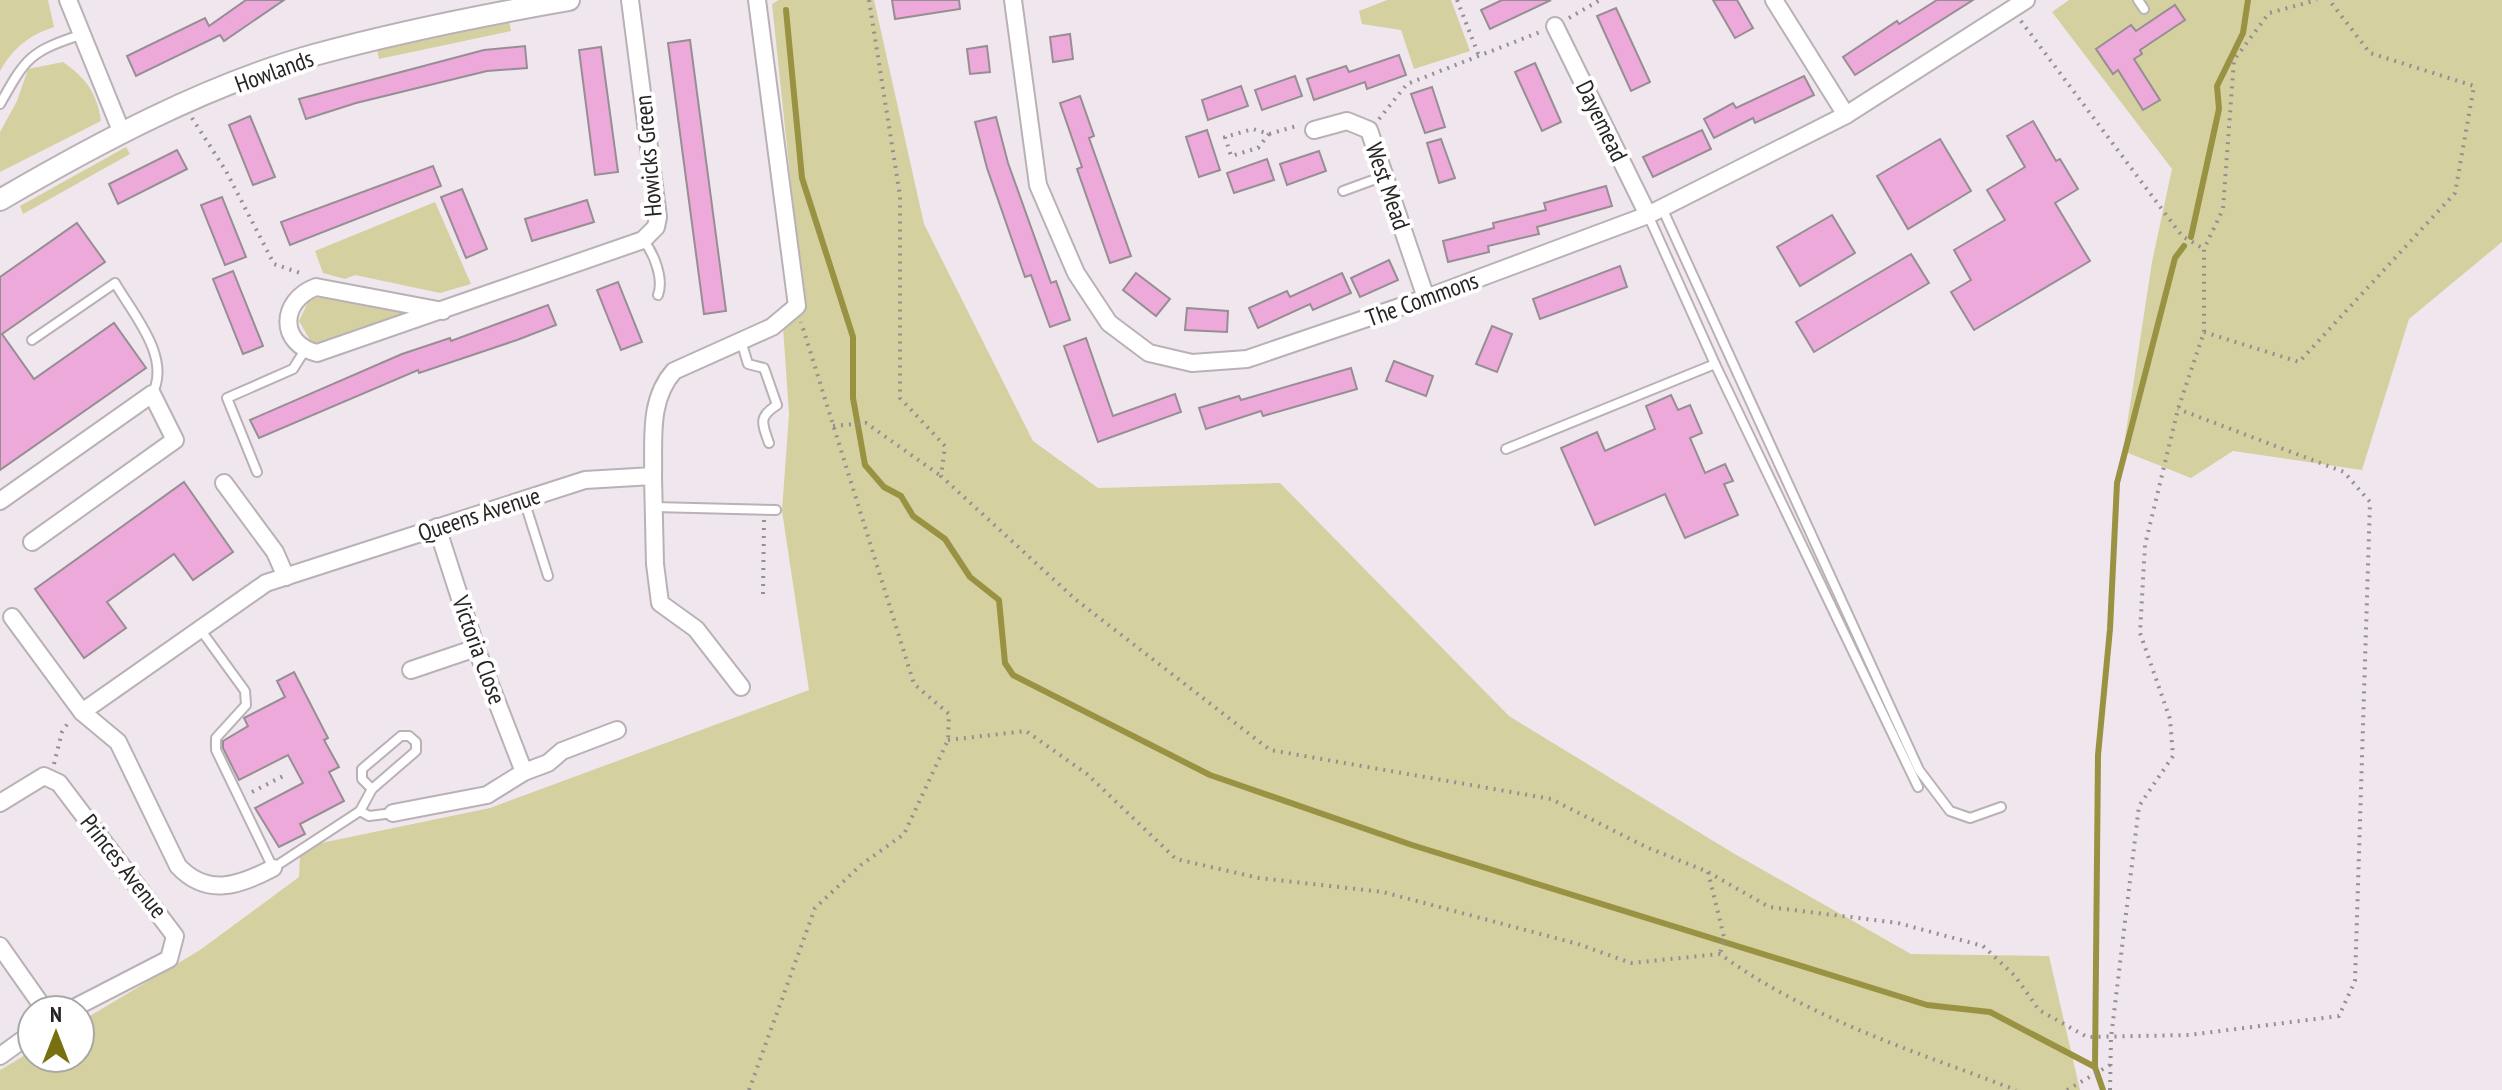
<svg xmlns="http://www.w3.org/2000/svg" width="2502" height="1090" font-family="'PT Sans Narrow',sans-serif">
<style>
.green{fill:#d4d09f}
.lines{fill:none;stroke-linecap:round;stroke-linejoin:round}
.stream{stroke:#999243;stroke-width:6}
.building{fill:#eda9da;stroke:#968e93;stroke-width:2}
.service-casing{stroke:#bab1b7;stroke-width:12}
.minor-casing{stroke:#bab1b7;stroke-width:20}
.tertiary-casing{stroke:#bab1b7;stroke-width:24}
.path{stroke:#958f93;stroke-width:4;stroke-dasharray:2 6;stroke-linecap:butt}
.service{stroke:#fff;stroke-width:8}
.minor{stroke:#fff;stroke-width:16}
.tertiary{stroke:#fff;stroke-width:20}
.labels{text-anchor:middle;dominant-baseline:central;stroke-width:8;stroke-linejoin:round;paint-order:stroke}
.street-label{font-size:24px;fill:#272426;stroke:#fff}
</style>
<rect width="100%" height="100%" fill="#f0e7ee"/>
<g class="green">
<path d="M0,0H48L54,27C28,36 14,47 0,71Z"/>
<polygon points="779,0 874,0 924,224 1033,441 1098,488 1280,483 1509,716 1733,853 1911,954 2049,956 2080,1090 0,1090 0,1070 32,1051 32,1058 80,1058 80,1022 200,950 299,877 300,855 321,843 490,808 809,690 782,511 789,414 783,327 804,308 772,4"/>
<polygon points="1387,0 1451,0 1470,51 1414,69 1401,30 1362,24 1359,11"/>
<polygon points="2069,0 2502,0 2502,242 2409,319 2362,470 2233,451 2191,478 2123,451 2152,262 2172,169 2052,12"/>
<polygon points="509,20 511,31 379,59 377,49"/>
<path d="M63,62C86,78 97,93 101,121L0,172V132L17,101L28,69Z"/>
<polygon points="126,147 130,154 23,214 20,206"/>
<polygon points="435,202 471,284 440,293 355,275 345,279 323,273 315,251"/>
<polygon points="316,298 326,298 406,313 319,344 311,342 299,321 308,302"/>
</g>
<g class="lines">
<g class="stream">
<polyline points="786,10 802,178 853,337 853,398 865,465 884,487 901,496 913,516 945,539 970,577 999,600 1005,663 1013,675 1210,775 1412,845 1927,1005 1990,1012 2095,1067"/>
<polyline points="2191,237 2219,109 2217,86 2243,33 2248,0"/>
<polyline points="2103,1090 2095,1067 2098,755 2110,629 2117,483 2175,258 2184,246"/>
</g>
</g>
<g class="building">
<polygon points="246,0 284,0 224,41 220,35 136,76 127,56 205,18 209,26"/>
<polygon points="892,0 959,0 960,9 895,19"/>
<polygon points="1502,0 1551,0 1490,29 1481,10"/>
<polygon points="1713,0 1737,0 1753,28 1735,38"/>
<polygon points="1937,0 1973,0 1855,75 1843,57 1897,21 1899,24"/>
<polygon points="2175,5 2185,20 2140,50 2142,54 2134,59 2160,100 2143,110 2118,70 2113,74 2096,49 2131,25 2136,31"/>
<polygon points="1616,8 1650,82 1631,91 1597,16"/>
<polygon points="1070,34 1073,59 1053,62 1050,37"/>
<polygon points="690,40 726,311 704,314 668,43"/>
<polygon points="525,46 527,68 487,71 356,103 306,119 299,99 484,50"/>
<polygon points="987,46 990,72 970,74 967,49"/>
<polygon points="601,47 618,172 595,175 579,50"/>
<polygon points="1399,55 1406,75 1367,89 1365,82 1314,100 1307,79 1346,66 1349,72"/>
<polygon points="1535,63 1561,122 1542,131 1515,72"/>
<polygon points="1295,76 1302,96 1262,110 1255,90"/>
<polygon points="1804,76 1814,95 1755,123 1753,118 1714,138 1704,119 1733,103 1736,108"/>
<polygon points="1241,86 1248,106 1208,120 1202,100"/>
<polygon points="1432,87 1445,127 1425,133 1411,94"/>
<polygon points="1080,96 1094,136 1089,138 1131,256 1110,263 1077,169 1082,167 1060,103"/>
<polygon points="250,116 275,177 253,185 229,125"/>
<polygon points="996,117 1008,163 1051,283 1056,281 1070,320 1050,327 1031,275 1025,277 987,168 975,122"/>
<polygon points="2033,121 2056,161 2060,159 2078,189 2055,203 2090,261 1974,330 1951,292 1971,280 1954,250 2005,220 1987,190 2025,167 2007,136"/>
<polygon points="1207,130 1220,170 1199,177 1186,137"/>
<polygon points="1702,130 1711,149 1653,177 1643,157"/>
<polygon points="1441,139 1455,178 1439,183 1427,143"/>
<polygon points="1940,139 1971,191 1908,229 1877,176"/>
<polygon points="177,150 187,169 118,204 109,184"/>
<polygon points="1319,151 1326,171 1287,185 1280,164"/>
<polygon points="1267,159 1274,180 1234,193 1227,173"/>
<polygon points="433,166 441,186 290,245 281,222"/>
<polygon points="1606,186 1612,206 1537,227 1539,234 1488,246 1489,252 1448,262 1443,241 1494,228 1493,223 1546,210 1544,203"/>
<polygon points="462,189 487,249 466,258 441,197"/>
<polygon points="222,197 246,257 225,265 201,205"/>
<polygon points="587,200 594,222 532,241 525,219"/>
<polygon points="1832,215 1855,253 1800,286 1777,247"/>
<polygon points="77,223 105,262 2,334 34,379 114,323 146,368 0,470 0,277"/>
<polygon points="1911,254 1929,283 1814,352 1796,322"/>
<polygon points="1389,260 1398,280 1360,297 1351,278"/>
<polygon points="1620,266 1627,287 1540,319 1533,299"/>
<polygon points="233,271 263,346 243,354 213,279"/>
<polygon points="1136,273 1170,299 1156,316 1123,290"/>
<polygon points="1342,273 1351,293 1313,310 1310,304 1258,328 1249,308 1287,291 1290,297"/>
<polygon points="618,282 642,342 621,350 597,290"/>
<polygon points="548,305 556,325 517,340 419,373 418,370 259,438 250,420 402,354 450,338 451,341"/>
<polygon points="1187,308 1228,311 1227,332 1185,330"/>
<polygon points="1492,326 1512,334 1497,372 1476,364"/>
<polygon points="1086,338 1113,416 1175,394 1181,412 1098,442 1064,346"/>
<polygon points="1394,361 1433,376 1426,396 1386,381"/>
<polygon points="1351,368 1357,389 1263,416 1261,411 1206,429 1199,408 1239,396 1241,400"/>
<polygon points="1671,395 1678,410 1690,405 1702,433 1690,438 1705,473 1725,464 1733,481 1724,484 1738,515 1685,538 1665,494 1595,525 1561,448 1597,432 1605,451 1655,429 1646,406"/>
<polygon points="184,482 233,552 193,580 174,554 107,602 126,628 84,658 35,589"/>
<polygon points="294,672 328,738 324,740 339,767 329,772 344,801 300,824 305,834 279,847 255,808 303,783 288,755 239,780 223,748 223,741 248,726 244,718 285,697 277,681"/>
</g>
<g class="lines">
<defs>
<g id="service">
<polyline points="2138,0 2144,9"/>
<path d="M0,104C26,58 29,52 80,35"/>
<polyline points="1343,191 1384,176"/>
<polyline points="1662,208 1919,770 1950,811 1970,818 2001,807"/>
<polyline points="1648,215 1715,364 1918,787"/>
<path d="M643,240C654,253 664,279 658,295"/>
<path d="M32,340L115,283C133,314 172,358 152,394"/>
<path d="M741,341L748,364L764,368L777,405C758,417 762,423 769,443"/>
<polyline points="1506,449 1715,364"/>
<polyline points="257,472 227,398 293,369 305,350"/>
<polyline points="524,500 548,576"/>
<polyline points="654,507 776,510"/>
<polyline points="200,629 245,691 246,705 216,738 216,750 273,868 360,811 372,789"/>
<polygon points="401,736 409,736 416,742 416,751 372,789 362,779 362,769"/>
<polyline points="360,811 369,816 393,813"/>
</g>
<g id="minor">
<polyline points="68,0 122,133"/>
<polyline points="1013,0 1038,185 1076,273 1109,323 1149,353 1192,363 1247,359 1426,298 1648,215 1846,115 2026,0"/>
<polyline points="1774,0 1846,115"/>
<polyline points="1555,26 1648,215"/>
<polyline points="1314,130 1347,121 1369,130 1426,298"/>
<path d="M443,311L316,287C279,301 279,344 317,353L643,240L656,227L658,217L630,0"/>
<polyline points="653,476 655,564 660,603 696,629 741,687"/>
<polyline points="224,483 275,552 286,577"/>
<polyline points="0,501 152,394 175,440 32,542"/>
<polyline points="437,527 476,648 524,772"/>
<polyline points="12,617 82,712"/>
<polyline points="411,670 476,648"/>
<polyline points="0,803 44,776 59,783 175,936 169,959 70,1010"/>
<polyline points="393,813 487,795 524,772 548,763 562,751 617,730"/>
<path d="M273,868C239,886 207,897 178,866L118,742L82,712L266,583L585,480L653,476C654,440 648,400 674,371L772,327L797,306L757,0"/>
<polyline points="0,946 45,1010"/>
<polyline points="0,1056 32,1033"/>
</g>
<path id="tertiary" d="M0,200C96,144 206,85 314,55C398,32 483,15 569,0"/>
</defs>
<use href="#service" class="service-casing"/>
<use href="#minor" class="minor-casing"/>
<use href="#tertiary" class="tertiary-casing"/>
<g class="path">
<polyline points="869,0 900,196 900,398 945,446 941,476 1075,599 1270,750 1551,799 1646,847 1708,872 1769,907 1898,923 1983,946 2015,976 2039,1010 2087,1037 2189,1035 2339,1016 2355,981 2370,502 2344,472 2178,409"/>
<polyline points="1457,0 1479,56"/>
<polyline points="1569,18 1600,0"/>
<polyline points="2021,21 2182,236 2204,249"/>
<polyline points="192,118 226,171 274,264 303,274"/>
<polyline points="1379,119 1407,84 1540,32"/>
<polyline points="1269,134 1258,148 1231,156 1225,137 1253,129 1269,134 1300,125"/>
<polyline points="2204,332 2299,362 2455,193 2474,86 2370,53 2329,0"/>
<polyline points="833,426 866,423 941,476"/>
<polyline points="763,594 764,520"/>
<path d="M948,740L1026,731L1087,774L1176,859L1259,878L1383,892L1578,944L1631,963L1720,954C1809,1019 1914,1051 2016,1090"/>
<polyline points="54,764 62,732 70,720"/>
<polyline points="252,792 287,774"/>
<polyline points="1708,872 1724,937 1720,954"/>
<polyline points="749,1090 815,908 861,865 904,834 948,740 949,714 914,684 801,322"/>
<polyline points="2067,1090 2110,1065"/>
<polyline points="2110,1090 2111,1038 2139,806 2173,756 2170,719 2140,633 2145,545 2178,409 2204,332 2204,249 2223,209 2234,60 2269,13 2317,0"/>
</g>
<use href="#service" class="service"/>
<use href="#minor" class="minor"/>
<use href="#tertiary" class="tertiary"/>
</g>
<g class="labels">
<g class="street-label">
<text transform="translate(274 71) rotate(-20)">Howlands</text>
<text transform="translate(1602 121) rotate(64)">Dayemead</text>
<text transform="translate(648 156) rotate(-95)">Howicks Green</text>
<text transform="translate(1388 186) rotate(71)">West Mead</text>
<text transform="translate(1422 299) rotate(-20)">The Commons</text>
<text transform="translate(479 514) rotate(-18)">Queens Avenue</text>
<text transform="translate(479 650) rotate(70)">Victoria Close</text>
<text transform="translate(124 866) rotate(52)">Princes Avenue</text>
</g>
</g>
<g transform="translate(56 1034)"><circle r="38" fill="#ffffff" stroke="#a9a7a8" stroke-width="2"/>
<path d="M0-6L14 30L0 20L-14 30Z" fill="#787010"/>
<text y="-12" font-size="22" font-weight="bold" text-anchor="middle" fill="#272426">N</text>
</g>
</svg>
